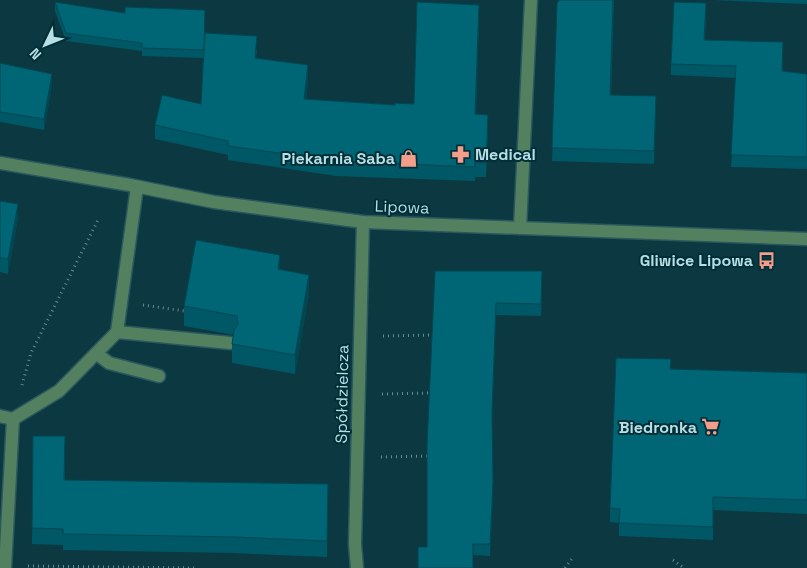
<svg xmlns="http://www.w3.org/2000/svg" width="807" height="568" font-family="'Space Grotesk',sans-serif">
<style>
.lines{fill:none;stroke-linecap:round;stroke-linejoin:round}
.minor-casing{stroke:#2b575f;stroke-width:15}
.path{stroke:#638c94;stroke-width:3;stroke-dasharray:1 4;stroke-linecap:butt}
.minor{stroke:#538160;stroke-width:12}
.wall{fill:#005765}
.shaded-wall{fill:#004752}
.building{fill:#006575;stroke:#004752}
.labels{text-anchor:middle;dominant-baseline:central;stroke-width:4;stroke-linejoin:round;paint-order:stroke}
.poi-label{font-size:16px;font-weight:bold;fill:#b8dee6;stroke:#002f37;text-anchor:end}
.street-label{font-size:16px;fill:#b8dee6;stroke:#002f37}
</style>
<rect width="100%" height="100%" fill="#0c3941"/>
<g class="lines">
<defs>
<g id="minor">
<polyline points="0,163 130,185 214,202 363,222 807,239"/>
<polyline points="520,228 531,0"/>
<polyline points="117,332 230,343"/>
<polyline points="97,354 109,363 159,376"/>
<polyline points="0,416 13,419 5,568"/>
<polyline points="13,419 59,391 117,332 137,187"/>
<polyline points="357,568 355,544 363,222"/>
</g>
</defs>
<use href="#minor" class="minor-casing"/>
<g class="path">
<polyline points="143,305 185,311"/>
<polyline points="383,336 431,335"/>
<polyline points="22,385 31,353 98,220"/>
<polyline points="382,394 431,393"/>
<polyline points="381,457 427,456"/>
<polyline points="673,560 684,568"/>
<polyline points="28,566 197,568"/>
<polyline points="565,568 573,557"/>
</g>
<use href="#minor" class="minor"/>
</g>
<g class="wall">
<polygon points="559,0 614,0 611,95 656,109 654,164 552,161"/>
<polygon points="711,0 807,0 807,4"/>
<polygon points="55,2 205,33 257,50 256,59 308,79 306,99 395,105 414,104 479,19 476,114 488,129 486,177 475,177 475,181 336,176 228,160 228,155 155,139 155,125 201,104 203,58 142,56 142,51 66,41 55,11"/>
<polygon points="706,15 705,40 783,54 783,71 807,74 807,169 731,167 736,78 671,75 671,64"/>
<polygon points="0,63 52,85 44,130 0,122"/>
<polygon points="0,201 18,218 8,274 0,272"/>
<polygon points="280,270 309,294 295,374 232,363 232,344 234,335 184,326 184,306"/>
<polygon points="435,271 542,283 541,316 496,315 492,421 493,494 490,556 473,555 427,547"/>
<polygon points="671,369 807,373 807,514 713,510 713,540 619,536 619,523 610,522 610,508"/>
<polygon points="33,436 65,452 65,480 328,484 327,557 233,553 63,550 63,545 32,544"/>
</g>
<g class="shaded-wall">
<polygon points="479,5 479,19 475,129 475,114"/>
<polygon points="308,65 308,79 304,114 304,99"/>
<polygon points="52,74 52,85 44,130 44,119"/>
<polygon points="656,96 656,109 654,164 654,151"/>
<polygon points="18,204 18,218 8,274 8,259"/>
<polygon points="280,255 280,274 278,269"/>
<polygon points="309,275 309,294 295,374 295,355"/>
<polygon points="493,482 493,494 490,556 490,544"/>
</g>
<g class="building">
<polygon points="559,0 613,0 610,95 656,96 654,151 552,148 557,3 558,2"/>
<polygon points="55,2 125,13 125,7 205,10 204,50 142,48 142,43 66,33"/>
<polygon points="417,2 479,5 475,114 488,115 486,163 475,162 475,167 336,161 228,146 228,141 155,125 162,95 201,104 205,33 257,36 255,58 308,65 304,99 395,105 395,103 414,104"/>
<polygon points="674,2 706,3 704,40 783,42 782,71 807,74 807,157 731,155 736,66 671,64"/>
<polygon points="0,63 52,74 44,119 0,112"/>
<polygon points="0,201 18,204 8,259 0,258"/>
<polygon points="196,240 280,255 278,269 309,275 295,355 232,344 234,330 238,325 237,316 184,306"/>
<polygon points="435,271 542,271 541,304 496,303 492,412 493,482 490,544 473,544 473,568 418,568 418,547 427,547 427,445"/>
<polygon points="616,358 671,359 670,369 807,373 807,500 713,497 713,527 619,523 620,509 610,508"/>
<polygon points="33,436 65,436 64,480 328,484 327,541 233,537 63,534 63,529 32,528"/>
</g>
<defs>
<symbol id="pharmacy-bare" viewBox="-9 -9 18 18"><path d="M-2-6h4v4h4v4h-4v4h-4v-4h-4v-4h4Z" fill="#f49d8b" stroke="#002f37" stroke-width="2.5" paint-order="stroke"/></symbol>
<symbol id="shop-bare" viewBox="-9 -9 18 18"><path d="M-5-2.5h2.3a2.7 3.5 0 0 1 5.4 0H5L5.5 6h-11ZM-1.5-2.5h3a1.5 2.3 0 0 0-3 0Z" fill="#f49d8b" stroke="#002f37" stroke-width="2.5" paint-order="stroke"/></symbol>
<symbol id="bus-bare" viewBox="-9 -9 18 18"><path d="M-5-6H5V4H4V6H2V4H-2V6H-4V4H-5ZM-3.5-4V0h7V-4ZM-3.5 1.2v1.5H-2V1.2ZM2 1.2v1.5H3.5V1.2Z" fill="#f49d8b" stroke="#002f37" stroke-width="2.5" paint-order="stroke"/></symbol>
<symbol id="supermarket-bare" viewBox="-9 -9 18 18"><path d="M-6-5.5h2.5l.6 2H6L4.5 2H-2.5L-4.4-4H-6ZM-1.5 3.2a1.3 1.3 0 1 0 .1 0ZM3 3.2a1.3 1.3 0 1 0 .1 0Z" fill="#f49d8b" stroke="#002f37" stroke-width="2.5" paint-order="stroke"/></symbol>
</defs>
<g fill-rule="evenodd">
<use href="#pharmacy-bare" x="448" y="142" width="25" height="25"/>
<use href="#shop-bare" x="396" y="146" width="25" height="25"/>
<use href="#bus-bare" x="754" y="248" width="25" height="25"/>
<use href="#supermarket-bare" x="698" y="414" width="25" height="25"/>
</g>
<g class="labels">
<g class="poi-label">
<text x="475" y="154" text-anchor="start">Medical</text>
<text x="395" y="158">Piekarnia Saba</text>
<text x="753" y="260">Gliwice Lipowa</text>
<text x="697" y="427">Biedronka</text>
</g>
<g class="street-label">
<text transform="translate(402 207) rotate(2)">Lipowa</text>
<text transform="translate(342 394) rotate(-89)">Spółdzielcza</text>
</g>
</g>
<g transform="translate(45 45) rotate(227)" stroke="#002f37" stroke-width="4" paint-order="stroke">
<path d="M0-4L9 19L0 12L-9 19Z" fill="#b8dee6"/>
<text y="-8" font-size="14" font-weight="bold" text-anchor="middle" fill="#b8dee6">N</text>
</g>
</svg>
